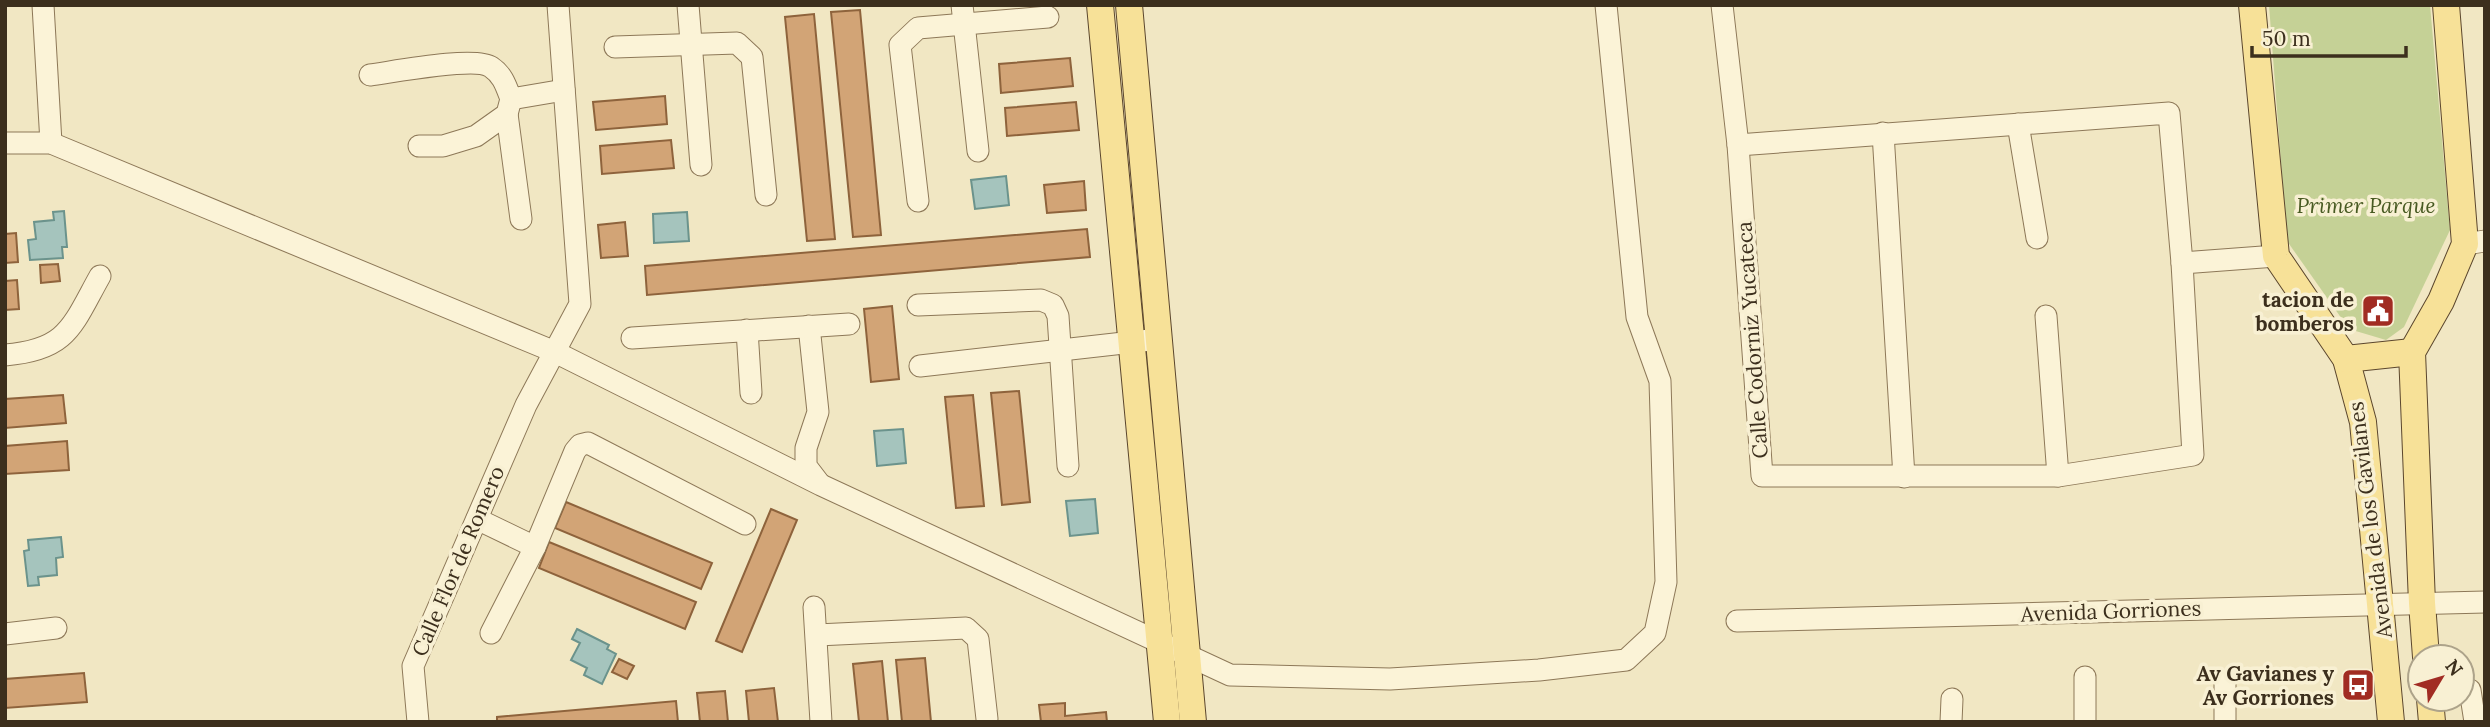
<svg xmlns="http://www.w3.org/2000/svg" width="2490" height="727" font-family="Lora,serif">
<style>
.green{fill:#c5d196}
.water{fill:#a5c4bd;stroke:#6b938c;stroke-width:2}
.building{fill:#d2a476;stroke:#8e633c;stroke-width:2}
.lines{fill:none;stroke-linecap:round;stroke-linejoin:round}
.minor-casing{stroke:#8d7858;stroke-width:23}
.major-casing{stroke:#5b462d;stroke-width:28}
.minor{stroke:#fbf3d7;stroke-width:21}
.major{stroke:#f7e198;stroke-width:26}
.labels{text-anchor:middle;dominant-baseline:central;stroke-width:7;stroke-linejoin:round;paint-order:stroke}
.park-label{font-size:21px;font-style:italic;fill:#485a22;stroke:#f8f0d3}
.poi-label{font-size:21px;font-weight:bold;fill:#3c2f1d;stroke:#f8f0d3;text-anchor:end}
.street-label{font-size:21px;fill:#3c2f1d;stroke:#f8f0d3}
</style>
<rect width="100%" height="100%" fill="#f1e7c3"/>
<polygon class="green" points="2269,5 2430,5 2450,230 2404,327 2386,340 2349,329 2287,241"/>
<g class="water">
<polygon points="1006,176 1009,205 975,209 971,180"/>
<polygon points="64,211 67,247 62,247 63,258 30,260 28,240 36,239 34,222 54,220 53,212"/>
<polygon points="687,212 689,241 654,243 653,214"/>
<polygon points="903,429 906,463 877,466 874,431"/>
<polygon points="1095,499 1098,533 1070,536 1066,501"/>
<polygon points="61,537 63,557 56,558 57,575 38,577 39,585 28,586 24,551 29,550 28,540"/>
<polygon points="577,629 609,645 607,649 616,654 602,684 584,675 587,668 571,660 580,643 572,639"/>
</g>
<g class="building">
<polygon points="860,10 881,235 853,237 831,12"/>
<polygon points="814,14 835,239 807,241 785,17"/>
<polygon points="1070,58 1073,86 1001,93 999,64"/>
<polygon points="665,96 667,124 596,130 593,102"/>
<polygon points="1076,102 1079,130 1007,136 1005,108"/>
<polygon points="671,140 674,168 602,174 600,146"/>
<polygon points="1084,181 1086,210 1047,213 1044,185"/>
<polygon points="625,222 628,256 601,258 598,225"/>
<polygon points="1087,229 1090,257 647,295 645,266"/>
<polygon points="16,233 18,262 5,263 5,234"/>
<polygon points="58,264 60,281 41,283 40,265"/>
<polygon points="17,280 19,309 5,310 5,281"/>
<polygon points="892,306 899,379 871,382 864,309"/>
<polygon points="1019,391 1030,502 1002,505 991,393"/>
<polygon points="63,395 66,423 5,428 5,399"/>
<polygon points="973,395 984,506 956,508 945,397"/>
<polygon points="67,441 69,470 5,474 5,446"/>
<polygon points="566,502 712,563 701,589 555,528"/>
<polygon points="771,509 797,520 742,652 716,641"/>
<polygon points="549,542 696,602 685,629 539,568"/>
<polygon points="925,658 931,722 902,722 896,660"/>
<polygon points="619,659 634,666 627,679 612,672"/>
<polygon points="882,661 888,722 859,722 853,664"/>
<polygon points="84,673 87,702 5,708 5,679"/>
<polygon points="774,688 778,722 749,722 746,691"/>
<polygon points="725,691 728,722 700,722 697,693"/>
<polygon points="676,701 678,722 497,722 497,717"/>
<polygon points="1065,703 1065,716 1106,712 1107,722 1041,722 1039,705"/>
</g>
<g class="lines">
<defs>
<g id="minor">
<polyline points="43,5 51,143"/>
<polyline points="688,5 701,165"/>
<polyline points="962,5 978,151"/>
<polyline points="1722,5 1738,145 1762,476 2058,476 2193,455 2182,263 2276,256"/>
<polyline points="615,47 737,43 752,57 766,195"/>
<path d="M370,75C393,72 475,56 491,67C503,75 506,86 511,99L564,90"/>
<polyline points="507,114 521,219"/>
<polyline points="2018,124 2037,238"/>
<polyline points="1883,133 1904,477"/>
<polyline points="5,143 51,143 555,352 821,485 1230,675 1390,679 1539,670 1626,660 1655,633 1666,582 1660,381 1637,317 1606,5"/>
<polyline points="1738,145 2169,113 2182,263"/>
<polyline points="419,146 443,146 476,136 507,114 511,99"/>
<polyline points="918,201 900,45 918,28 1048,17"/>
<polyline points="2465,244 2485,241"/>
<polyline points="918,305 1041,300 1053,305 1058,316 1068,466"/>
<polyline points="2046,316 2058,476"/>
<polyline points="809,326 818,412 806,448 806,466 819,483"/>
<polyline points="747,330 751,393"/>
<polyline points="632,338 849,324"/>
<path d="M5,355C68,350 72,326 100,276"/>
<polyline points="920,366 1159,339"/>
<polyline points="477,519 535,547"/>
<polyline points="814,607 821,722"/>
<polyline points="1737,621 2485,602"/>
<polyline points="491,633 535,547 575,451 580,445 588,443 745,524"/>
<polyline points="5,634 56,628"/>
<polyline points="817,635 966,628 978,639 987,719"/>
<polyline points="2470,690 2475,722"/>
<polyline points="418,722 413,666 526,405 580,304 558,5"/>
<polyline points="1951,722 1952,699"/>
<polyline points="2085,722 2085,677"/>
<polyline points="2225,722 2225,682"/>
</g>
<g id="major">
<polyline points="1100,5 1167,722"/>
<polyline points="1129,5 1193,722"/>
<polyline points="2252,5 2276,256 2346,359 2363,422 2391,722"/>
<polyline points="2346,359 2412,352"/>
<polyline points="2426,657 2422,603 2412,352 2441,301 2465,244 2446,5"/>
<polyline points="2430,699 2432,722"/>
</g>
</defs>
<use href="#minor" class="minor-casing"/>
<use href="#major" class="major-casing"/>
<use href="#minor" class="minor"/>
<use href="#major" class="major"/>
</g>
<defs>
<symbol id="civic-square" viewBox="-11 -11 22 22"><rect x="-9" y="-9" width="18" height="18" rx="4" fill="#a12c23" stroke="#f8f0d3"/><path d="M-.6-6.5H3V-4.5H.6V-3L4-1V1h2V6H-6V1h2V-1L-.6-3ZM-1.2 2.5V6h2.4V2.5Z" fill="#fff"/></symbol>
<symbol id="bus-square" viewBox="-11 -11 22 22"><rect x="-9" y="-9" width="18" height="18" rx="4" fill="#a12c23" stroke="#f8f0d3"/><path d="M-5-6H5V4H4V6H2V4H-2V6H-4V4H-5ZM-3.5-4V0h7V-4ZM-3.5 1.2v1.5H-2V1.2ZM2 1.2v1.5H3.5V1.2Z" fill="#fff"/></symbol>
</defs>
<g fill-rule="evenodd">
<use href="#civic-square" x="2359" y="292" width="38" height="38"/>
<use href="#bus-square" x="2339" y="666" width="38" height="38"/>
</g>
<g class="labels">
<g class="park-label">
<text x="2366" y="205">Primer Parque</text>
</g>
<g class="poi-label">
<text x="2354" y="299">tacion de<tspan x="2354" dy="24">bomberos</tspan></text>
<text x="2334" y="673">Av Gavianes y<tspan x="2334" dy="24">Av Gorriones</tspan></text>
</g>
<g class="street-label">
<text transform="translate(1752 340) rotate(-94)">Calle Codorniz Yucateca</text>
<text transform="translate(2370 520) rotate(-97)">Avenida de los Gavilanes</text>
<text transform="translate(458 561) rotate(-67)">Calle Flor de Romero</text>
<text transform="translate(2111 611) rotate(-2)">Avenida Gorriones</text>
</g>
</g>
<rect width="2490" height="727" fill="none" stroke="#3c2f1d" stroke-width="14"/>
<g transform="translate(2441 678) rotate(52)"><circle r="33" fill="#f8f0d3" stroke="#ada38a" stroke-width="2"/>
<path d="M0-5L12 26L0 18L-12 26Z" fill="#a12c23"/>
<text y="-10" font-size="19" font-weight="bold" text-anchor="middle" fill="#3c2f1d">N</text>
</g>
<path d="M2252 46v10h154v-10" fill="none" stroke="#3c2f1d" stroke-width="3.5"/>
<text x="2262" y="46" font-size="21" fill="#3c2f1d" stroke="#f8f0d3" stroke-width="5" paint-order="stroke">50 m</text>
</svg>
